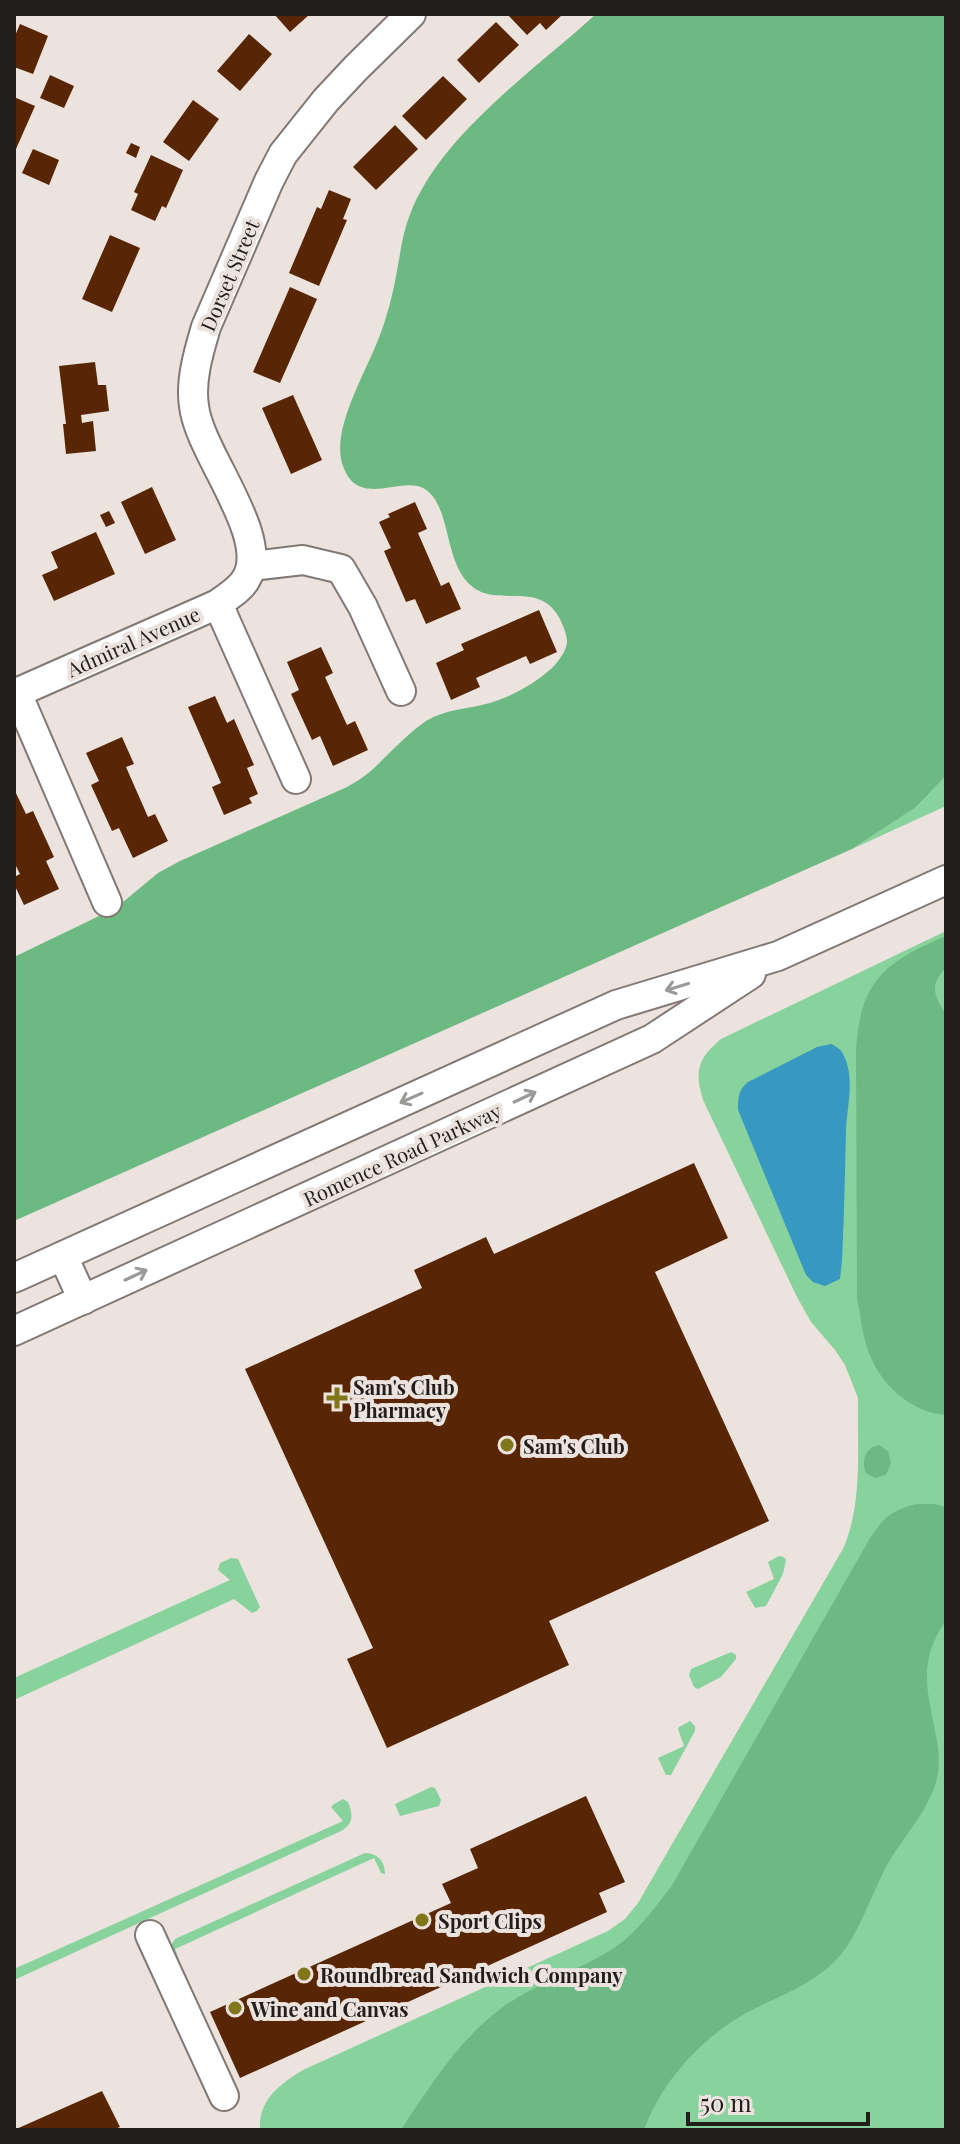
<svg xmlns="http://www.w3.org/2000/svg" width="960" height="2144" font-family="'Playfair Display',serif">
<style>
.green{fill:#88d29e}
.forest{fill:#6db984}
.water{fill:#3798c1}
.building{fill:#592605}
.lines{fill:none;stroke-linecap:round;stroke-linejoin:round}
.minor-casing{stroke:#827975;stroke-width:32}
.minor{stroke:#fff;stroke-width:28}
.oneway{stroke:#9b9a99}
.poi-dot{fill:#81761a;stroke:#ece3de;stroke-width:3}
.labels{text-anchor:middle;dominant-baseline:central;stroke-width:8;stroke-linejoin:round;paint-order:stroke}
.street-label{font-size:20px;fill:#211e1c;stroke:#ece3de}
.poi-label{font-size:20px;font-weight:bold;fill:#211e1c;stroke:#ece3de;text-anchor:start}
</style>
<rect width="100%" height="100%" fill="#ece3de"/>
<g class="green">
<polygon points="946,776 946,806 852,849 915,808"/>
<path d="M946,931V2130H260C258,2100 280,2084 303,2070L608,1931L625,1919L638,1903L844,1547C863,1500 857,1448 858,1398L845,1365L835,1350L811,1322L797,1297L703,1100C694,1071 698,1058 721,1039Z"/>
<polygon points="779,1556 784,1557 786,1560 783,1574 766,1606 755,1608 746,1592 774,1579 768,1562"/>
<polygon points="231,1558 238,1559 260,1607 257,1611 252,1613 234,1599 14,1700 14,1678 230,1580 218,1570 220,1563"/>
<polygon points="731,1652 736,1655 736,1659 721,1677 698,1689 694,1687 689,1675 691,1669"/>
<polygon points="690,1721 695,1726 695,1731 671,1775 666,1775 658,1758 684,1746 678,1729 679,1727"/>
<polygon points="431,1787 435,1788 441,1800 439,1806 400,1816 395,1804"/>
<path d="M343,1799L348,1802C353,1814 354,1824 341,1831L14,1980V1969L343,1821L331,1807L334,1804Z"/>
<path d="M365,1853C378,1853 385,1862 385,1874L381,1873L374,1858L175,1949L181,1965L179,1968L170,1947L175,1939Z"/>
</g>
<g class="forest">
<path d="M596,14H946V82L944,87L946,98V776L915,808L852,849L14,1221V957L97,917L123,902L158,873L180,861L347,787C356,782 365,776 372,770C390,753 406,735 426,721C446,709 468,709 490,703C513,696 534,684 552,668C558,662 567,650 567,642C567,634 563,626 560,619C540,580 501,607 474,588C442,565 453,504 423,488C400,476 358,509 343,466C330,431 365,374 378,340C386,320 392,298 396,276C400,256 402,236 409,217C439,135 534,71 596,14Z"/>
<path d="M946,936V968C929,984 934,996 946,1014V1415C915,1413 885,1389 872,1360C863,1342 861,1318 857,1298L856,1053C859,982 884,962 946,936Z"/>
<path d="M879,1445L888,1451L891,1463L886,1475L875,1478L866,1473C861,1460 865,1448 879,1445Z"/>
<path d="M916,1504H934L946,1507V1620C919,1660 926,1686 935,1730C938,1746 941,1761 937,1778C929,1812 902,1837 886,1867C872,1894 863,1922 846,1948C824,1979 789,1992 756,2008C707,2032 663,2078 644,2130H401C430,2086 459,2039 503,2007C535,1984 572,1973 606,1953C633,1938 652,1911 671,1887L870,1538C885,1516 891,1511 916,1504Z"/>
</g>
<path class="water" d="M831,1044C837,1047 841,1049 844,1056C855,1079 847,1106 846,1130C845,1174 844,1218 842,1261L840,1279L825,1286L813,1282L806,1275L738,1110C738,1098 738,1090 748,1082L817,1047Z"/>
<g class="building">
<polygon points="274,14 310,14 290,32"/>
<polygon points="507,14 563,14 546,30 540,23 527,35"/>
<polygon points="496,22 519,45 479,83 457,60"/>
<polygon points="20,24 48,36 33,74 14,67 14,38"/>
<polygon points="249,34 272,54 240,91 217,71"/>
<polygon points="50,75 74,86 64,108 40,98"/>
<polygon points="443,76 467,99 426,140 402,116"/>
<polygon points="14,97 35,106 16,149 14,148"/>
<polygon points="193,100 219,119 189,161 163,142"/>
<polygon points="395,125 418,149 376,190 353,167"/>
<polygon points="131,143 140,147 136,158 126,153"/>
<polygon points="33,149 59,160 49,185 22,173"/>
<polygon points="151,155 183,170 166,208 162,206 155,221 131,210 138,194 134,192"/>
<polygon points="329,190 351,199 343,219 347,220 319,286 289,273 317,207 321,209"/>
<polygon points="110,235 140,248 112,312 82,299"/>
<polygon points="290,287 317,299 280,383 253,372"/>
<polygon points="95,362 98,385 106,385 109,411 81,415 82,423 93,421 96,451 66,454 63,424 66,424 59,366"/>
<polygon points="293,395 322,460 291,474 262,408"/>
<polygon points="152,487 176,540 145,554 121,502"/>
<polygon points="415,502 427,529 418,533 441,586 449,582 461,609 426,624 415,599 406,602 384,551 391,548 379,522 390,517 388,514"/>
<polygon points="109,511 115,523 106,527 100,515"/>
<polygon points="96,532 115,574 54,601 42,575 58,568 51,552"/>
<polygon points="539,610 557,652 530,664 526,656 476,678 480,687 451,700 436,663 464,650 461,644"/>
<polygon points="321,647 333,673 325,677 347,725 355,721 368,750 333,766 320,736 312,740 291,694 299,690 287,662"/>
<polygon points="215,696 227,723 234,719 254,765 247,768 258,794 249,798 252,803 224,815 212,787 221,783 188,707"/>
<polygon points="122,737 134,764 126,767 148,817 155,814 168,841 133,858 119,828 112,831 91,785 99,781 86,753"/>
<polygon points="14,789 26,814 33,811 54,857 46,861 59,889 24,905 14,884 14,877 20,874 14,862"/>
<polygon points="694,1163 728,1238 655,1272 769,1521 549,1621 569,1665 387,1748 347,1659 373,1648 245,1369 422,1288 414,1270 486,1237 494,1254"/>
<polygon points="586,1796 625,1882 599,1893 607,1912 240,2078 210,2012 451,1903 442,1884 478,1868 470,1849"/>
<polygon points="102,2091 120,2127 112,2130 14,2130"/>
</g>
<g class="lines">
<defs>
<g id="minor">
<polyline points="252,566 303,560 341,569 363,607 401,691"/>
<polyline points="218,604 296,779"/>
<polyline points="17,693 107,902"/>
<path d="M14,694L218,604C228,596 240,590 246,579C272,537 199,453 194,406C190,380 199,351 206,327L269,181L283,154L326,100L356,68L411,14"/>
<polyline points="63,1256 83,1300"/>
<polyline points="14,1278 616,1005 778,956 946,880"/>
<polyline points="14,1331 652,1039 751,974"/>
<polyline points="150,1935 224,2096"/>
</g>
</defs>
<use href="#minor" class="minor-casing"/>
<use href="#minor" class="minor"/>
</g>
<defs><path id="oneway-shaft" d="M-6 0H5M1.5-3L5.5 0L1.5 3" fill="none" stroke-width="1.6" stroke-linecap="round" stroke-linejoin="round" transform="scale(2)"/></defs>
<g class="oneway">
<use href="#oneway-shaft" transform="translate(677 987) rotate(163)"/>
<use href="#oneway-shaft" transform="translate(525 1097) rotate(-25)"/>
<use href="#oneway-shaft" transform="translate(411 1098) rotate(156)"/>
<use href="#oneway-shaft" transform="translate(136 1275) rotate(-25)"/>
</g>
<g class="poi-dot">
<path d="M333 1386h8v8h8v8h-8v8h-8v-8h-8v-8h8z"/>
<circle cx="507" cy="1445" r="8"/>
<circle cx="422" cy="1920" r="8"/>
<circle cx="304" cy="1974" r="8"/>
<circle cx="235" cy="2008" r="8"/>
</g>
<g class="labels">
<g class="street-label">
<text transform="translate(229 275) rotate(-67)">Dorset Street</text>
<text transform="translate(133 641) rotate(-24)">Admiral Avenue</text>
<text transform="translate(402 1154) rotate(-25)">Romence Road Parkway</text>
</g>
<g class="poi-label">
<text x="353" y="1386">Sam's Club<tspan x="353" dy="23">Pharmacy</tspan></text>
<text x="523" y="1445">Sam's Club</text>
<text x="438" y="1920">Sport Clips</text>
<text x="320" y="1974">Roundbread Sandwich Company</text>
<text x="251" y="2008">Wine and Canvas</text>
</g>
</g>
<rect width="960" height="2144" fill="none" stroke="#211e1c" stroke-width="32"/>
<path d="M688 2112v12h180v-12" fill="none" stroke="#211e1c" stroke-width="4"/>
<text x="700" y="2112" font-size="24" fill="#211e1c" stroke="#ece3de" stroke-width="6" paint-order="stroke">50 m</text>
</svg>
